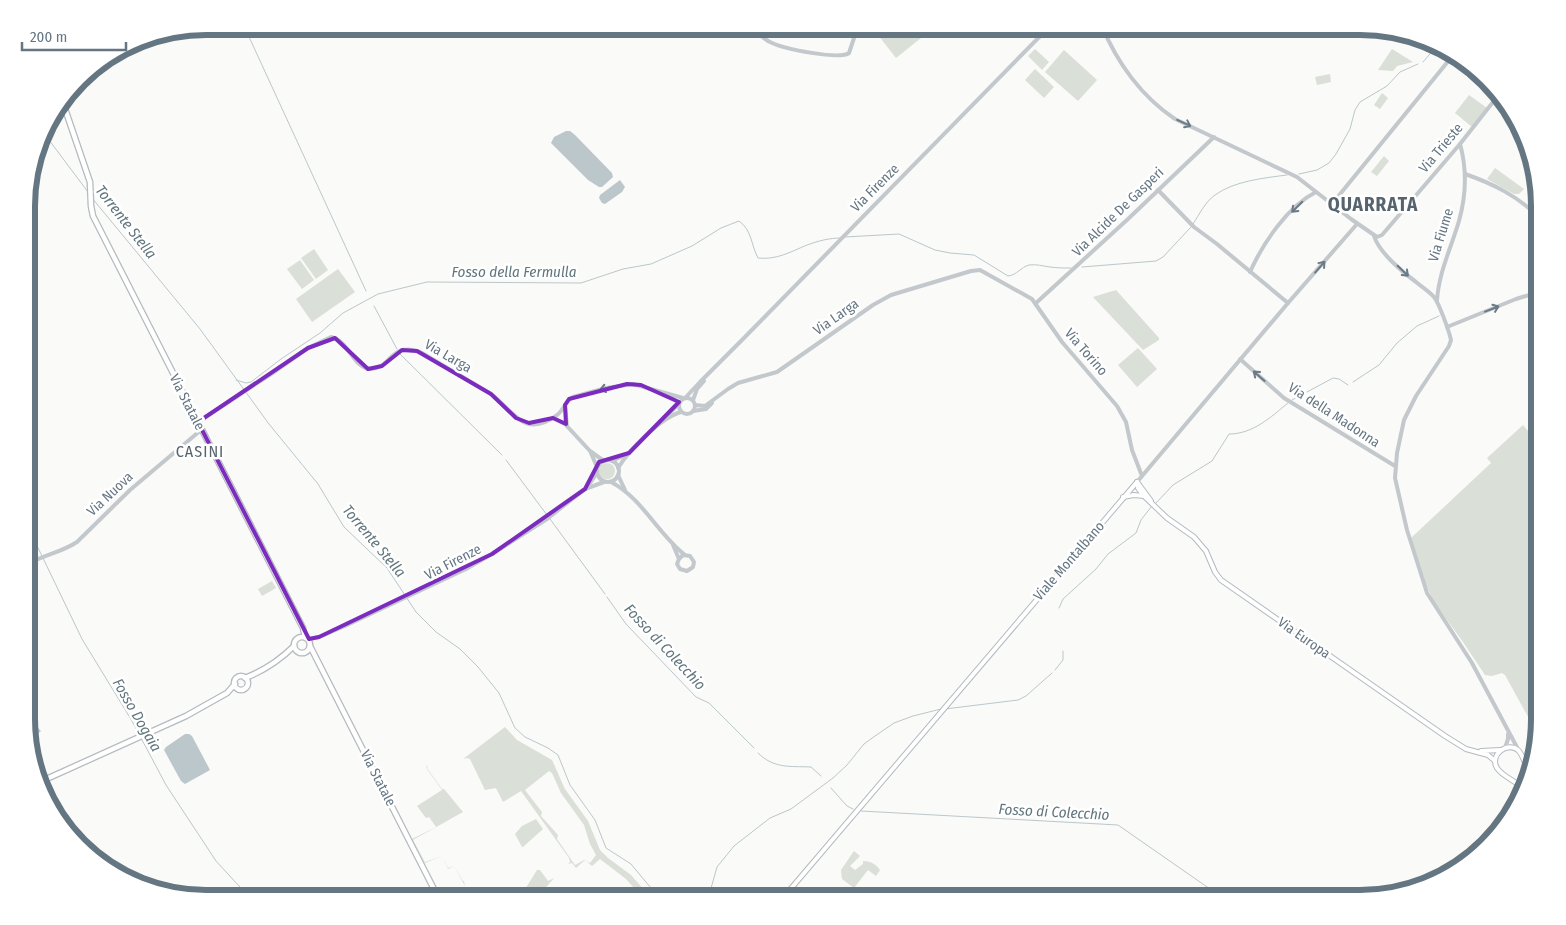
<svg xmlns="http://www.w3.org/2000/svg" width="1566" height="925" font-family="'Fira Sans Condensed',sans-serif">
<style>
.green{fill:#dadfd7;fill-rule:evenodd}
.water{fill:#bbc7cb}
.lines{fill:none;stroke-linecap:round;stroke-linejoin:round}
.stream{stroke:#bbc7cb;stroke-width:1}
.secondary-casing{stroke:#b3babf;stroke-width:6}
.primary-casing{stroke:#b5babe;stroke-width:7}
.tertiary{stroke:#c3c8cc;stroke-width:4}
.secondary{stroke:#fff;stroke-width:4}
.primary{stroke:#fff;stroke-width:4.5}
.oneway{stroke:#6a7a87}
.marked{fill:none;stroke:#7b2cbf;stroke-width:4;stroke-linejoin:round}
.labels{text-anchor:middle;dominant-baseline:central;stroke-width:5;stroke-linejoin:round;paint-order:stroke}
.street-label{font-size:14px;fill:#657683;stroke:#fff}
.water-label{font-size:15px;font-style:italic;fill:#60757c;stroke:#fff}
.quarter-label{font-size:16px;letter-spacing:1px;fill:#57646e;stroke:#fff}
.district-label{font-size:19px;font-weight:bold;letter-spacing:1px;fill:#57646e;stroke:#fff}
.rim{fill:none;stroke:#657683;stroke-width:6}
</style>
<rect width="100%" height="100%" fill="#fafaf8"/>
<g class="green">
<polygon points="871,26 936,26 896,58"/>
<polygon points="1035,49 1049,62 1042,70 1028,56"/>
<polygon points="1392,49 1413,62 1397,66 1393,71 1378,70"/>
<polygon points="1064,50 1097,80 1078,101 1045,72"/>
<polygon points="1035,69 1054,87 1044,98 1025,80"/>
<polygon points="1330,74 1331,82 1317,85 1315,77"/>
<polygon points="1382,93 1388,98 1380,109 1374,105"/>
<polygon points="1469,95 1487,108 1472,127 1455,113"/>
<polygon points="1384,156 1389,161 1377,176 1371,172"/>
<polygon points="1495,168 1524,189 1519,194 1514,194 1487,179"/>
<polygon points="314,249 328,270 316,279 301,258"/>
<polygon points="300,260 314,280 302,289 287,269"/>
<polygon points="338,269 355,292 312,322 296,299"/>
<polygon points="1116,290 1159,338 1159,340 1143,350 1093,297"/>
<polygon points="1138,348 1157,369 1137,387 1118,365"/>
<polygon points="1523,425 1539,444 1539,730 1538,735 1505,675 1502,673 1492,676 1485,675 1463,642 1434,602 1425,583 1411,538 1491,463 1487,458"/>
<circle cx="607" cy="471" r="8"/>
<polygon points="272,581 276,588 262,596 258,589"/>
<path d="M505,727L517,740L552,760L565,789L588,821L600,850L608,858L631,875L652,899H644L626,879L600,859L592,866L585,860L576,868L572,863L568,864L570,862L569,858L521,791L503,802L496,788L485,790L484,788L470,759L466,758L463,759L446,747L428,765L427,768L442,789H444L463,812L413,840L425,862L442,856L448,868L454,866L463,881H464L465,886L474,899L465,886L454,866L448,869L442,856L425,863L412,839L436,827L429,817L426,818L417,806L442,790L427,769L426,767L446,747L463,759ZM549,771L552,773L561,793L584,825L590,844L596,855L590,863L584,860L575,865L557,839L558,835L541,816L542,812L525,790Z"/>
<polygon points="536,819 543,829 523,847 522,847 515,834 522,826"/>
<path d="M854,851L860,856L850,866L855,870L863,864V861C870,861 876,864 880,870L876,876L868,870L854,888L842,879L841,870Z"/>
<polygon points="537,870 540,870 548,881 554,878 536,899 519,899"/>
</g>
<g class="water">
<polygon points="566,131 570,131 575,135 612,173 613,177 602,187 599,187 588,180 551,143 554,137"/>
<polygon points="620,180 625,187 622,192 605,204 602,203 599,198 600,195"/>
<polygon points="28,717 41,731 28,742"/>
<polygon points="185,734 189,734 192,736 210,770 185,784 181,781 164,750 166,747"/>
</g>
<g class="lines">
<g class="stream">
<polyline points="244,26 366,291"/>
<polyline points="1423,62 1436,47"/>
<polyline points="43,132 88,192"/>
<polyline points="1299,174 1317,170 1329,163 1336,154 1350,129 1355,110 1360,102 1387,86 1400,72 1418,64"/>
<polyline points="92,198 200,329 269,424 318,484 344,527 387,568 416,612 436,632 460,649 478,667 499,693 515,728 525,737 548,748 558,755 570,785 595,820 606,848 631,864 660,899"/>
<path d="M1193,224C1199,215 1205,202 1215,195C1234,181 1264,178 1287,175"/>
<path d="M845,237L899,234L935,250L950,253L974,255L1008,276C1017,275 1021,267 1029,265C1037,264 1042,266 1050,267C1057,268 1064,268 1071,268"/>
<polyline points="1082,267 1156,261 1163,257 1191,227"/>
<polyline points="374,306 397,349"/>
<polyline points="400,354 502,455"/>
<path d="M236,380L246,383L251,382L281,359L320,333L343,313L378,294L427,282L581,283L623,269L651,264L692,246L721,228L739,221C752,230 751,245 758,258C777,260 790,252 807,245C818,241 829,238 841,238"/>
<polyline points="1353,382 1379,365 1397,343 1417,326 1439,316"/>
<polyline points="1292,400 1333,378 1339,379 1348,385"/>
<polyline points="506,460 547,515"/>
<path d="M1156,503L1173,485L1212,461L1229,434C1253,434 1271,417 1288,403"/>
<polyline points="550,519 605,594"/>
<polyline points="28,527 82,639 132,721 166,785 216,861 251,899"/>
<polyline points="607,597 626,624 696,697 709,703 754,748"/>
<polyline points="1059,608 1063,599 1096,569 1108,554 1136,533 1141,520 1151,507"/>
<polyline points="1055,670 1063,660 1063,651"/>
<polyline points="945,709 1018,700 1026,696 1052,673"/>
<path d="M758,753C774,769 790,766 811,767L821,776"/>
<polyline points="831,788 847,806 853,809"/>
<polyline points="861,811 1118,825 1223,898"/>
<polyline points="708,899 717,867 734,846 770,818 791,809 833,778 847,765 864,744 875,736 894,723 913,716 941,709"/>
<polyline points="913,899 921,896 947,899"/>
</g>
<defs>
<g id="secondary">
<polyline points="1137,482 1151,501"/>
<polyline points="1137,482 1138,488 1144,496"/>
<polyline points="1123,497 1134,495 1144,496 1167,518 1194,537 1206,551 1215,572 1221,580 1445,736 1466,749 1488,755 1495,761"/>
<polyline points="1481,751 1501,750"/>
<path d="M1522,787C1515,781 1502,776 1497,768C1489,755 1508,740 1519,751C1523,756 1525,764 1528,769"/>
<polyline points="782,899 1137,482"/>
</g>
<g id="primary">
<polyline points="63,103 90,182 91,206 93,216 303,628 305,637"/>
<circle cx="302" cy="645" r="8"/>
<polyline points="310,646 439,899"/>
<circle cx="241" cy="683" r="7"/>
<path d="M245,678C263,671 281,659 294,646"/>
<polyline points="42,781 186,716 227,693 235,684"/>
</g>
</defs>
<use href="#secondary" class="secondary-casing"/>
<use href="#primary" class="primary-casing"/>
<g class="tertiary">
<path d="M750,26C757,32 764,40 772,43C785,49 839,60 849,53L856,32L863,26"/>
<path d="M1102,26C1117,63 1142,97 1175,119L1297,177L1351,219L1377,237L1382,235L1460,144L1497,97"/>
<path d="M1465,174C1494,184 1517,196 1539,217"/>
<polyline points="1158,190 1194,227 1217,244 1288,303"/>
<polyline points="1332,204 1454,54"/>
<path d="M1374,236C1379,252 1402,272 1416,282C1422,287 1429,291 1434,297C1439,303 1449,331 1451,340L1449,346L1416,396L1404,420L1397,453L1395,478L1407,530L1427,593L1472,663L1519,751"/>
<path d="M1250,272C1263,243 1288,206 1316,192"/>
<path d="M1437,300C1439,272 1451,248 1459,221C1466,196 1467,169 1460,144"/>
<polyline points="1036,303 1128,219 1214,137"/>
<polyline points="1447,327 1516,299 1539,292"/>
<polyline points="1240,359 1284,398 1395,466"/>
<polyline points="686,397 700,382 741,341 1050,26"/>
<circle cx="687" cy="406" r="8"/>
<polyline points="693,400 697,389 704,381"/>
<polyline points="565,405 567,426"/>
<polyline points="695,405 705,406 728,389 738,383 777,372 873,305 891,295 971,271 980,270 1032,299 1062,342 1117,406 1126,422 1132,450 1142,476"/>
<polyline points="693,411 706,409 712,403"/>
<polyline points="665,417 678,405"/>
<polyline points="553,418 565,424 590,451 604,461"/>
<path d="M198,422L271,374L308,348L331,337C348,340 353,367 369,369C390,371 391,339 422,353L491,394C513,410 524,440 557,415C564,410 565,401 573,397L606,388L633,384L683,398"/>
<polyline points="591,453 597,467"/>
<circle cx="608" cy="471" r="11"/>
<polyline points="612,461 627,454"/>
<path d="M618,468C629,450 660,418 681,412"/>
<polyline points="618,475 625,490"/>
<path d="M611,482C642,498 658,534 685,555"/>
<polyline points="1137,482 1288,303 1357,224"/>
<polyline points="587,487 597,473"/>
<polyline points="673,545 679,559 677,564 680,569 687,571 693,567 694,562 690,556 683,555 679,559"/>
<path d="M28,564C44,555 62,552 77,542L130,490L201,430"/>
<polyline points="309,639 319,637 345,626 466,569 492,554 547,519 585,489 604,482"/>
<polyline points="1505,748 1508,739 1508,734"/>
</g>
<use href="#secondary" class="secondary"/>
<use href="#primary" class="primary"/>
</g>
<defs><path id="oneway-shaft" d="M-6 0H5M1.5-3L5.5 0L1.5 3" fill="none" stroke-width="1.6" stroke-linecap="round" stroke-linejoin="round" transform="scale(1.25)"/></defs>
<g class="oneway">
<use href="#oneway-shaft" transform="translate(1184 123) rotate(25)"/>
<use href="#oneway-shaft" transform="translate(1297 207) rotate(135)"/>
<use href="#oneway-shaft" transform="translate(1320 267) rotate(-49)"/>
<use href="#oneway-shaft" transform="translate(1403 271) rotate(44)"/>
<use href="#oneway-shaft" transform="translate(1492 309) rotate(-21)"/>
<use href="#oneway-shaft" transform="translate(1259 376) rotate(-139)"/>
<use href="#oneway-shaft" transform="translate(607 388) rotate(167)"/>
</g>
<path class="marked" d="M335,338L368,369L382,366L402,350L417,351L491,394L516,418L529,423L553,418L566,424L565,405L569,399L627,384L641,385L679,402L629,453L599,462L585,489L492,554L319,637L309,639L198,422L308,348Z"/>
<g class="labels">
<g class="street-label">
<text transform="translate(1441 148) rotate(-50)">Via Trieste</text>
<text transform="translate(875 188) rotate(-45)">Via Firenze</text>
<text transform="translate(1118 212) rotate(-44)">Via Alcide De Gasperi</text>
<text transform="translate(1441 235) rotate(-73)">Via Fiume</text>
<text transform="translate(836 317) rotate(-35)">Via Larga</text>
<text transform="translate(1086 352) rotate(49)">Via Torino</text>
<text transform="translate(448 356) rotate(30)">Via Larga</text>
<text transform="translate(187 402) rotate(63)">Via Statale</text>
<text transform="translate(1334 415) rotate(33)">Via della Madonna</text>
<text transform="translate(110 494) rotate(-43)">Via Nuova</text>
<text transform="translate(1069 561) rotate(-49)">Viale Montalbano</text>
<text transform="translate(453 562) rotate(-27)">Via Firenze</text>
<text transform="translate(1304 638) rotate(35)">Via Europa</text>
<text transform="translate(378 778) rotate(63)">Via Statale</text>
</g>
<g class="water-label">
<text transform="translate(126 222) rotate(52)">Torrente Stella</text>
<text x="514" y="272">Fosso della Fermulla</text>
<text transform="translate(374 541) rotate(50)">Torrente Stella</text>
<text transform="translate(665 647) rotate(47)">Fosso di Colecchio</text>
<text transform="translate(137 715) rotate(60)">Fosso Dogaia</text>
<text transform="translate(1054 812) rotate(3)">Fosso di Colecchio</text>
</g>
<g class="quarter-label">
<text x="200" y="451">CASINI</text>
</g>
<g class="district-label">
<text x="1373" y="204">QUARRATA</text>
</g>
</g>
<path d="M0 0H1566V925H0ZM206 35H1360A171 171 0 0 1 1531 206V719A171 171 0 0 1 1360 890H206A171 171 0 0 1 35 719V206A171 171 0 0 1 206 35Z" fill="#fff" fill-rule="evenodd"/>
<path class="rim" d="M206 35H1360A171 171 0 0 1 1531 206V719A171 171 0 0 1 1360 890H206A171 171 0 0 1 35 719V206A171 171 0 0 1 206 35Z"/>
<path d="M22 42v8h104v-8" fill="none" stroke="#657683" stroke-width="2.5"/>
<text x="30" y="42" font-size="15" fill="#657683" stroke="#ffffff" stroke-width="4" paint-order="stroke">200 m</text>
</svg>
